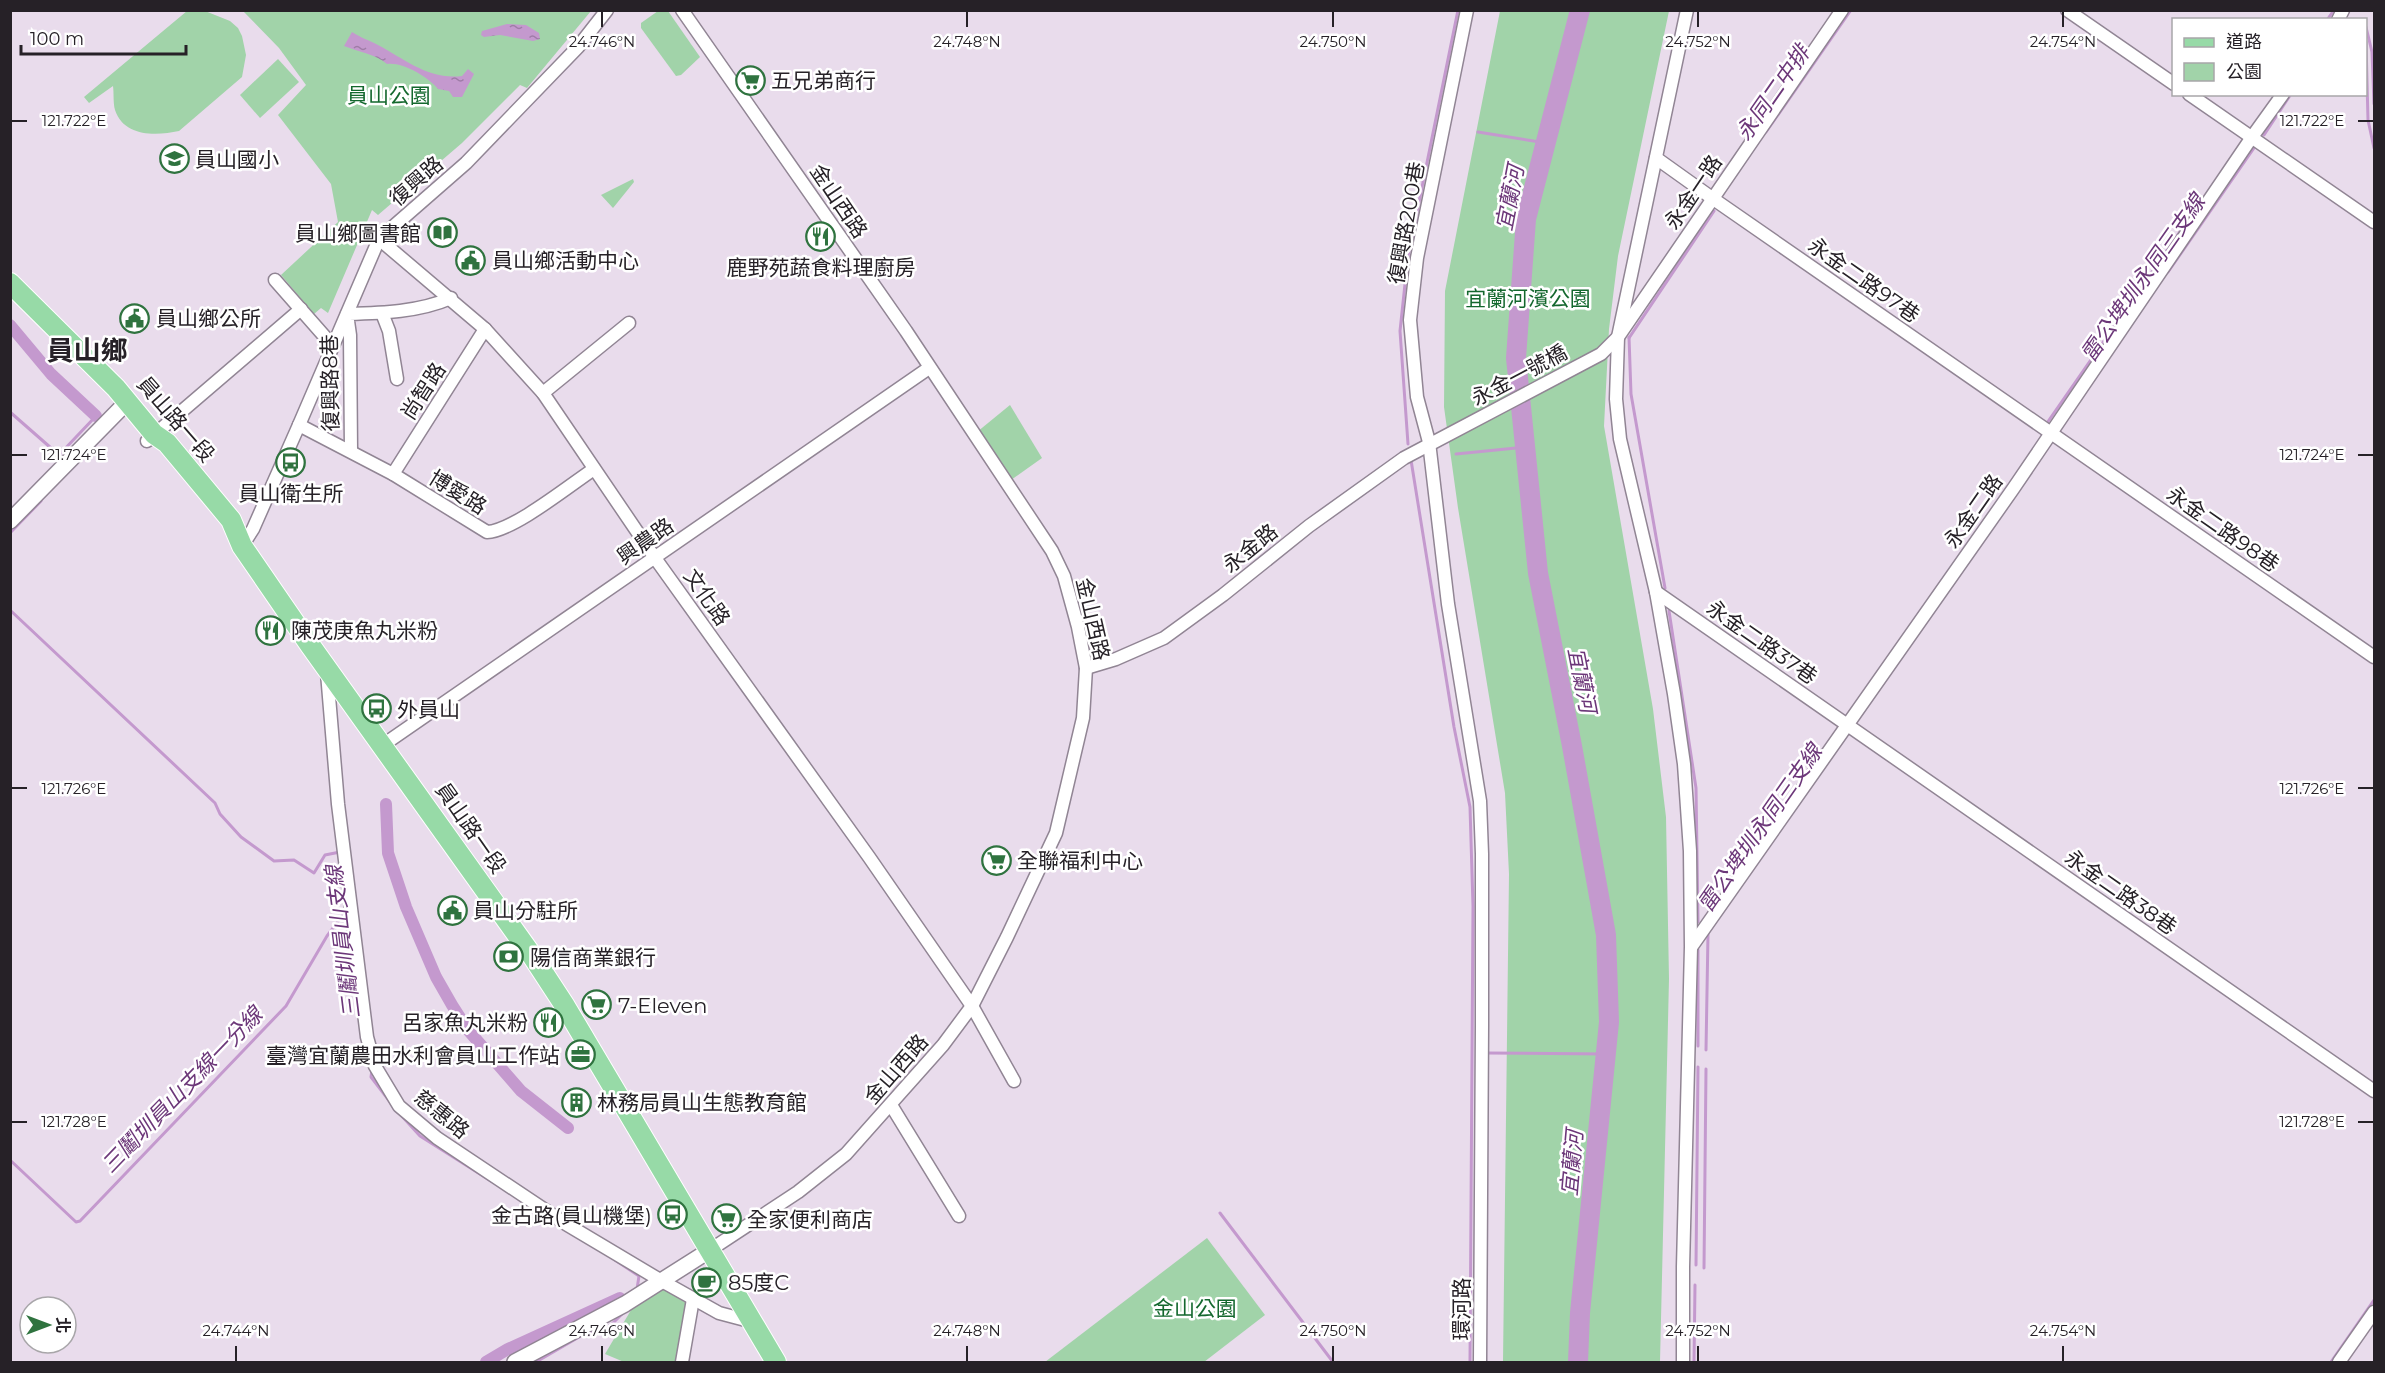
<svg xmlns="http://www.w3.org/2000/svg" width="2385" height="1373" font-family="Montserrat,'Noto Sans TC',sans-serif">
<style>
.green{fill:#a1d3a9}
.water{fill:url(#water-ripples)}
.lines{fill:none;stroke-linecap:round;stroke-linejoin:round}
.stream{stroke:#c499ce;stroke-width:3}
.canal{stroke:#c499ce;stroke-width:12}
.river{stroke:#c499ce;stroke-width:20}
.minor-casing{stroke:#918594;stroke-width:15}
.tertiary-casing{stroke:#918594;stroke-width:18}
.primary-casing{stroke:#fff;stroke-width:22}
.minor{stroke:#fff;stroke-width:12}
.tertiary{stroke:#fff;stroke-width:15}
.primary{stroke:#97daa7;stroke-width:20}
.ticks{fill:none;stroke:#262127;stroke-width:2}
.labels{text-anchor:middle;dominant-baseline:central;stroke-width:5;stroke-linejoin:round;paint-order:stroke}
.poi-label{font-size:21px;fill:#262127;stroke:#fff;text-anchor:start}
.park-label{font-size:21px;fill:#14682e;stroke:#fff}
.street-label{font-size:21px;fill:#262127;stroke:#fff}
.water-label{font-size:22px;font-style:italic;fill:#6c3779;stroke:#fff}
.district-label{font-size:27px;font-weight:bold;fill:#262127;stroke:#fff}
.ticks-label{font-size:15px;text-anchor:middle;fill:#262127;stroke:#fff;stroke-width:5;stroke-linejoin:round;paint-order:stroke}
</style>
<defs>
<pattern id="water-ripples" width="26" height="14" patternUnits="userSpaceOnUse" patternTransform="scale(1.5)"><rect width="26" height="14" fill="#c499ce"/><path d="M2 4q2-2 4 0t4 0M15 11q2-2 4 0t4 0" fill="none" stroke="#9f7ca7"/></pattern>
</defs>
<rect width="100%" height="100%" fill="#e9dcec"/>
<g class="green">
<path d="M187,11H205L230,21L238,28L242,36L246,55L242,77L179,131C156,136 124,137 115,110C113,103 114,93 113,86L89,103L84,97Z"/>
<polygon points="243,11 591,11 527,88 520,85 462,143 378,215 372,210 328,313 321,308 314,314 281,275 338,222 331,184 278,115 306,85 279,48"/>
<polygon points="658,11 668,11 700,57 681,75 676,76 641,28 641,23"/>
<polygon points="1500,11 1669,11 1618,256 1609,329 1604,426 1653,709 1666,817 1669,979 1660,1362 1503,1362 1509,874 1505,793 1458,508 1444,407 1445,291"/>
<polygon points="278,59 299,82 260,118 240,95"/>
<polygon points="633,179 634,182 613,208 601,195"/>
<polygon points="1010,405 1042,458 1011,480 977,432"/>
<polygon points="1207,1238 1265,1315 1204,1362 1045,1362"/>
<polygon points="659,1285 686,1303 687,1317 679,1362 624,1362 605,1354 634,1305"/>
</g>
<g class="water">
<polygon points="507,24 526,25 539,33 540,39 533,41 500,35 484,37 481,35 482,31"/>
<path d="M352,32C361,38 369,40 378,45C406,60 429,80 462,76L468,69L474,74L462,97H453L449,91L438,89C428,77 403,62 387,64C375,54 359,52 344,46Z"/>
</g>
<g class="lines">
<g class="stream">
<polyline points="2327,20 2334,10"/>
<polyline points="2366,27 2372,52 2374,104"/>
<polyline points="2366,42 2368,120 2374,148"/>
<polyline points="1478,132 1546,143"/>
<polyline points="1766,132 1851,10"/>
<polyline points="2264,135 2291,94"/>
<polyline points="2168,272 2254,148"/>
<polyline points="1629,337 1631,394 1665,588"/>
<polyline points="1629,338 1714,211"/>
<polyline points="10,412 59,455 62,463"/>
<polyline points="2047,423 2195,210"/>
<polyline points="1408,444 1400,331 1408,256 1458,10"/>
<polyline points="1456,454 1516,448"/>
<polyline points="59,455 96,416"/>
<polyline points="1411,460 1454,727 1470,807 1473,906 1470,1362"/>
<polyline points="10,533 41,501"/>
<polyline points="10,610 215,803 220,814 241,837 274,861 294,860 314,873 325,855 340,852"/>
<polyline points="1669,611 1696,788 1698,922"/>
<polyline points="1698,950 1698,1046"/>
<polyline points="1706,1050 1708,934"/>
<polyline points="1486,1053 1606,1054"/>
<polyline points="372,1070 371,1077 394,1107"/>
<polyline points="400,1114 420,1136 491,1181"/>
<polyline points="10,1160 76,1222 80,1221 286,1006 327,936 346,911"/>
<polyline points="1220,1213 1333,1362"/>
<polyline points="615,1260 639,1276 637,1289"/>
<polyline points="1696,1265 1698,1067"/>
<polyline points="1704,1268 1706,1069"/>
<polyline points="536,1362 586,1333 611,1325 622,1314"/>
<polyline points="1694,1362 1695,1285"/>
<polyline points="2331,1362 2374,1300"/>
</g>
<g class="canal">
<polyline points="10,325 51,374 96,416"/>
<polyline points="386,804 388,853 406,907 436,977 452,1005 468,1030 521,1091 568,1128"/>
<polyline points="486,1362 508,1349 620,1298"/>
</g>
<polyline class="river" points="1578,1362 1580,1313 1609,1022 1606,935 1572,746 1538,573 1516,358 1526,219 1580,10"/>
<defs>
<g id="minor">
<polyline points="682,10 906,331 1052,551 1064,576 1078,627 1086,668 1083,718 1056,833 1007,937 972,1006 943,1045 846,1154 798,1192 710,1250"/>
<polyline points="1467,10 1417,258 1410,320 1417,397 1429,442 1448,604 1480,801 1482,854 1482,1025 1480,1362"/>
<polyline points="2067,10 2174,84"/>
<polyline points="2338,20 2343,10"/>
<polyline points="2189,94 2374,222"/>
<polyline points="1656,158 1712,198 2374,657"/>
<polyline points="379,239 485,329 543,393 655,558 869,857 972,1006 1014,1081"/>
<polyline points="275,280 333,346"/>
<polyline points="382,313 389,331 397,379"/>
<polyline points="543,393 629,323"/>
<path d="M299,425L393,474L487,532C513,531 570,485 594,469"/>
<polyline points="147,441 301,309"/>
<path d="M351,451L350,335L347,314C382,313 419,312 451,298"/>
<polyline points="393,474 485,329"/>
<polyline points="242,546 253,529 299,425 379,239 466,163 578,47 607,10"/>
<polyline points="1656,592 2374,1091"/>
<polyline points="1086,668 1116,659 1164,638 1223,595 1309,526 1404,458 1601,354 1618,337 1842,10"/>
<polyline points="327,673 338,804 367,1037 375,1066 399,1106 437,1138 566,1224 660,1280 719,1313 753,1322"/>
<polyline points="383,745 929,368"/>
<polyline points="1692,946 2013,489 2252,137 2283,94"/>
<polyline points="891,1105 959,1216"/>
<polyline points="682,1362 693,1299"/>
<polyline points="1683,1362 1683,1267 1691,947 1690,851 1684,764 1674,694 1656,592 1620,439 1616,399 1618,337 1687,10"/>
<polyline points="2339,1362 2374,1312"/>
</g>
<g id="tertiary">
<polyline points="10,521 128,401"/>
<polyline points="515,1362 625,1304 710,1250"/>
</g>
<polyline id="primary" points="10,283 116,388 154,434 167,443 231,520 242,546 310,645 533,957 565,1006 776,1362"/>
</defs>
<use href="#minor" class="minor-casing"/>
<use href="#tertiary" class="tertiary-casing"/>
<use href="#primary" class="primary-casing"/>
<use href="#minor" class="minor"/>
<use href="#tertiary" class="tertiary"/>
<use href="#primary" class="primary"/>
</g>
<path class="ticks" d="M602,12V27M967,12V27M1333,12V27M1698,12V27M2063,12V27M12,121H27M2358,121H2373M12,455H27M2358,455H2373M12,788H27M2358,788H2373M12,1122H27M2358,1122H2373M236,1346V1361M602,1346V1361M967,1346V1361M1333,1346V1361M1698,1346V1361M2063,1346V1361"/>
<defs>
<symbol id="supermarket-ring" viewBox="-11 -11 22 22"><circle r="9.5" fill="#fff" stroke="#2f733f" stroke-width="1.5"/><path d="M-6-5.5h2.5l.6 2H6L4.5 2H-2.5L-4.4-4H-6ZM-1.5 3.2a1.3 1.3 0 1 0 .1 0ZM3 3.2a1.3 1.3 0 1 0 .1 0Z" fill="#2f733f"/></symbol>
<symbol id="school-ring" viewBox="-11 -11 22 22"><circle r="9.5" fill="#fff" stroke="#2f733f" stroke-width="1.5"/><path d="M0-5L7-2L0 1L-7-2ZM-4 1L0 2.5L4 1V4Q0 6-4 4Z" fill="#2f733f"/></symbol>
<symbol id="library-ring" viewBox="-11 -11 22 22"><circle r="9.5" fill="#fff" stroke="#2f733f" stroke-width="1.5"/><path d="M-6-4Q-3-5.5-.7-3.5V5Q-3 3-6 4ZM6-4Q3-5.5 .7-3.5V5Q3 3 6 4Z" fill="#2f733f"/></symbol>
<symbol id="restaurant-ring" viewBox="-11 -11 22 22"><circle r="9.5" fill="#fff" stroke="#2f733f" stroke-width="1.5"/><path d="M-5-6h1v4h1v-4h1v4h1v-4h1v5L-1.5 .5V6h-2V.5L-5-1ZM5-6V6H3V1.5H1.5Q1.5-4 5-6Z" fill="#2f733f"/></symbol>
<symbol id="civic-ring" viewBox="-11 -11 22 22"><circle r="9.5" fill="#fff" stroke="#2f733f" stroke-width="1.5"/><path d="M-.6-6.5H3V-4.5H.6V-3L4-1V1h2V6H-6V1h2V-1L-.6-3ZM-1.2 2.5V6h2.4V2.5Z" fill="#2f733f"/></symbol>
<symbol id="bus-ring" viewBox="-11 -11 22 22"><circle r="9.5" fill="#fff" stroke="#2f733f" stroke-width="1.5"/><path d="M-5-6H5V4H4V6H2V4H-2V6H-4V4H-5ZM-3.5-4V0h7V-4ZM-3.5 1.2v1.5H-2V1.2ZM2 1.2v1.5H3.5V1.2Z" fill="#2f733f"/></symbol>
<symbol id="bank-ring" viewBox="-11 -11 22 22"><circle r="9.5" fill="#fff" stroke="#2f733f" stroke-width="1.5"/><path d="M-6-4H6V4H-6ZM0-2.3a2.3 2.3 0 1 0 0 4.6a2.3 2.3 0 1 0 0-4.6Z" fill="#2f733f"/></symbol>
<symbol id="office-ring" viewBox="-11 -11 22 22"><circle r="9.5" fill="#fff" stroke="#2f733f" stroke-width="1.5"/><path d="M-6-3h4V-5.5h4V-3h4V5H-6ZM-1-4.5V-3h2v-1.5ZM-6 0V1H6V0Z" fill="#2f733f"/></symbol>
<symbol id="building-ring" viewBox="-11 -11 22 22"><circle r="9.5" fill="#fff" stroke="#2f733f" stroke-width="1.5"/><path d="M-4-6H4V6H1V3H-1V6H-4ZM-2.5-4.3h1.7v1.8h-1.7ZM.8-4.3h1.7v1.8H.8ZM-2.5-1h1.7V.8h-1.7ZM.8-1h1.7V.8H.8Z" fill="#2f733f"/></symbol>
<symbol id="cafe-ring" viewBox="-11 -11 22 22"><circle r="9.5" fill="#fff" stroke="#2f733f" stroke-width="1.5"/><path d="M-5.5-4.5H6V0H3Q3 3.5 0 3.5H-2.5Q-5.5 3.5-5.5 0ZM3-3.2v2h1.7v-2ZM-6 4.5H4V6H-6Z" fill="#2f733f"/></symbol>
</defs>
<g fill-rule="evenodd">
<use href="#supermarket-ring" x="734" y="64" width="33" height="33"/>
<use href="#school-ring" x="158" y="142" width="33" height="33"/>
<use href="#library-ring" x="426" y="216" width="33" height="33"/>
<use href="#restaurant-ring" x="804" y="220" width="33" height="33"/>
<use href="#civic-ring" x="454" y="244" width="33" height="33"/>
<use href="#civic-ring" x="118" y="302" width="33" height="33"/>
<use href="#bus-ring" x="274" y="446" width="33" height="33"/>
<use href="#restaurant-ring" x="254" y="614" width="33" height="33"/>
<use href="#bus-ring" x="360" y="692" width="33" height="33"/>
<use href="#supermarket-ring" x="980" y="844" width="33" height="33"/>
<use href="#civic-ring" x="436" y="894" width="33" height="33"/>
<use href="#bank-ring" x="492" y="940" width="33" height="33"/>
<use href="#supermarket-ring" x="580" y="988" width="33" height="33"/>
<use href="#restaurant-ring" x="532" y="1006" width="33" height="33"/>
<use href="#office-ring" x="564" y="1038" width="33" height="33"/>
<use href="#building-ring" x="560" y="1086" width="33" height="33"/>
<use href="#bus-ring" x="656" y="1198" width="33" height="33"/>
<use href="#supermarket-ring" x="710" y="1202" width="33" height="33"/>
<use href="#cafe-ring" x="690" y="1266" width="33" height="33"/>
</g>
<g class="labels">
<g class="poi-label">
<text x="771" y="80">五兄弟商行</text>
<text x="195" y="159">員山國小</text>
<text x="421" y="233" text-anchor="end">員山鄉圖書館</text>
<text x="492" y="260">員山鄉活動中心</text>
<text x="821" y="267" text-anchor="middle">鹿野苑蔬食料理廚房</text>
<text x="156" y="318">員山鄉公所</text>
<text x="291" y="493" text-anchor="middle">員山衛生所</text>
<text x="291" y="630">陳茂庚魚丸米粉</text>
<text x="397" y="709">外員山</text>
<text x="1017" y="860">全聯福利中心</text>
<text x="473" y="910">員山分駐所</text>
<text x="530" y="957">陽信商業銀行</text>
<text x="618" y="1005">7-Eleven</text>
<text x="528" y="1022" text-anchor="end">呂家魚丸米粉</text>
<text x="560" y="1055" text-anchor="end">臺灣宜蘭農田水利會員山工作站</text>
<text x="597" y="1102">林務局員山生態教育館</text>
<text x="652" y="1215" text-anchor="end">金古路(員山機堡)</text>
<text x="747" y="1219">全家便利商店</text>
<text x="728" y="1282">85度C</text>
</g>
<g class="park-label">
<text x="389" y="95">員山公園</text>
<text x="1528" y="298">宜蘭河濱公園</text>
<text x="1195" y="1308">金山公園</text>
</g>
<g class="street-label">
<text transform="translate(416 181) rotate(-41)">復興路</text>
<text transform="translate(1693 192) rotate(-56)">永金一路</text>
<text transform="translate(839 201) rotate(56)">金山西路</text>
<text transform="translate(1406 223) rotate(-80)">復興路200巷</text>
<text transform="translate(1864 280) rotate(35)">永金二路97巷</text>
<text transform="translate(1519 375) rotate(-28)">永金一號橋</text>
<text transform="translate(330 383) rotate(-91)">復興路8巷</text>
<text transform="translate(423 391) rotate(-57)">尚智路</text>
<text transform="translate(176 419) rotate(49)">員山路一段</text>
<text transform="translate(458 492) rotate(32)">博愛路</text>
<text transform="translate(1973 511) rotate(-55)">永金二路</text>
<text transform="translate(2223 529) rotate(35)">永金二路98巷</text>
<text transform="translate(645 541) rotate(-35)">興農路</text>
<text transform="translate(1250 548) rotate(-39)">永金路</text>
<text transform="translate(707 597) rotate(55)">文化路</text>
<text transform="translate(1093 619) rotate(77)">金山西路</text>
<text transform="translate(1762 642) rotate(35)">永金二路37巷</text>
<text transform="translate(471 828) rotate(55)">員山路一段</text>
<text transform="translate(2121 892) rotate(35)">永金二路38巷</text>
<text transform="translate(896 1069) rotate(-49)">金山西路</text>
<text transform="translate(442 1114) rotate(39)">慈惠路</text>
<text transform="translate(1461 1309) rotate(-90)">環河路</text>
</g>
<g class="water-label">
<text transform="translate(1773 93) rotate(-55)">永同二中排</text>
<text transform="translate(1510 198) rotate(-79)">宜蘭河</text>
<text transform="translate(2143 278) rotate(-55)">雷公埤圳永同三支線</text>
<text transform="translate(1582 680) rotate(79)">宜蘭河</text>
<text transform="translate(1760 828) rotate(-55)">雷公埤圳永同三支線</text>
<text transform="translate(343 942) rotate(-97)">三鬮圳員山支線</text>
<text transform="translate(182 1090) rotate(-46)">三鬮圳員山支線一分線</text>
<text transform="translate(1572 1163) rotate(-85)">宜蘭河</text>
</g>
<g class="district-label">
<text x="87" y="350">員山鄉</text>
</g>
</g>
<g class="ticks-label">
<text x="602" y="47">24.746°N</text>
<text x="967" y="47">24.748°N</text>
<text x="1333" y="47">24.750°N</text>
<text x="1698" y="47">24.752°N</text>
<text x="2063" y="47">24.754°N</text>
<text x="2312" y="126">121.722°E</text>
<text x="74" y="126">121.722°E</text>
<text x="2312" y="460">121.724°E</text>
<text x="74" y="460">121.724°E</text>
<text x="2312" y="794">121.726°E</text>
<text x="74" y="794">121.726°E</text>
<text x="2312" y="1127">121.728°E</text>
<text x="74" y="1127">121.728°E</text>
<text x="236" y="1336">24.744°N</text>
<text x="602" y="1336">24.746°N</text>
<text x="967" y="1336">24.748°N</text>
<text x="1333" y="1336">24.750°N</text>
<text x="1698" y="1336">24.752°N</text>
<text x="2063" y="1336">24.754°N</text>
</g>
<rect width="2385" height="1373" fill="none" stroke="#262127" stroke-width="24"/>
<rect x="2172" y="18" width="195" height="78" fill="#ffffff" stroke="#a8a6a9" stroke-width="1.5"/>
<rect x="2184" y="38" width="30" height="9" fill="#97daa7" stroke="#a8a6a9" stroke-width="1.5"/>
<text x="2226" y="48" font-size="18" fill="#262127">道路</text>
<rect x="2184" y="63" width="30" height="18" fill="#a1d3a9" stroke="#a8a6a9" stroke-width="1.5"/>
<text x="2226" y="78" font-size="18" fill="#262127">公園</text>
<g transform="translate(48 1325) rotate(90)"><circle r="28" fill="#ffffff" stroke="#a8a6a9" stroke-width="1.5"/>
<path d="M0-4.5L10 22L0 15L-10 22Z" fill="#2f733f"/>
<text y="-9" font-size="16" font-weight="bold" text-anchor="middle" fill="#262127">北</text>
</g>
<path d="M21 45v9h165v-9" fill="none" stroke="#262127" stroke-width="3"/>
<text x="30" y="45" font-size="18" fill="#262127" stroke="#ffffff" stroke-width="4.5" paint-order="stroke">100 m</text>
</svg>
